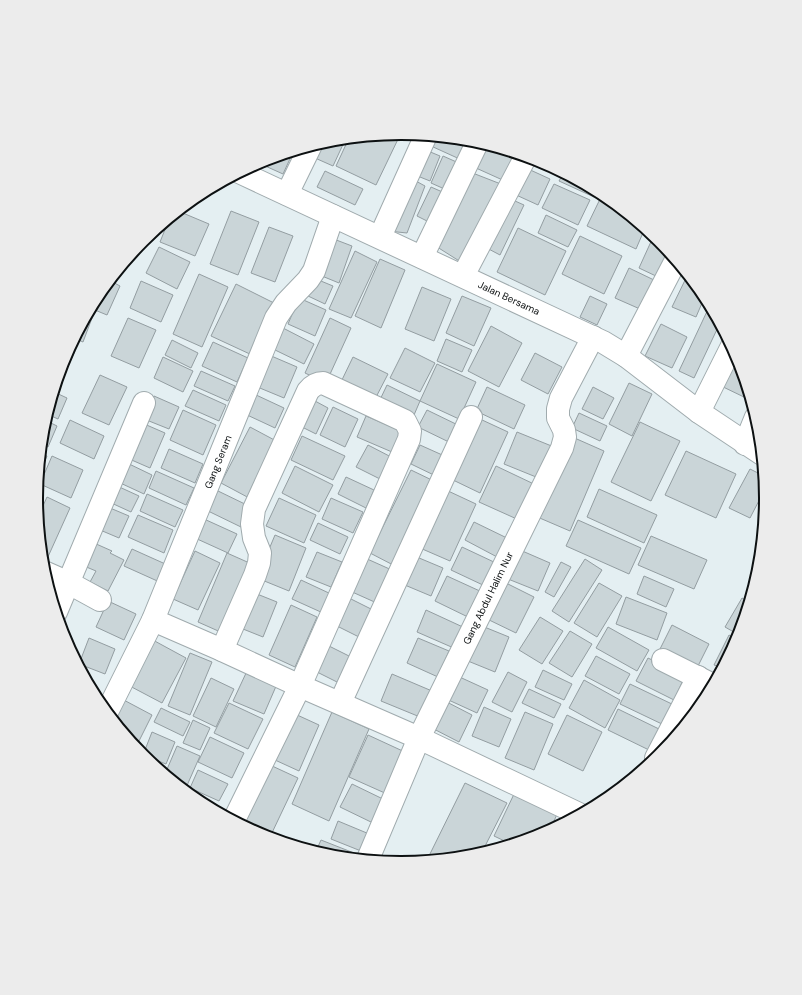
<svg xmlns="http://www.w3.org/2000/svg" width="802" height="995" font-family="'DM Sans',sans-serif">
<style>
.building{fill:#cad5d8;stroke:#939da1}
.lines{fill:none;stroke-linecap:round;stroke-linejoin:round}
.minor-casing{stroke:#a0abae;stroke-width:24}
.minor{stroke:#fff;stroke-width:22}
.labels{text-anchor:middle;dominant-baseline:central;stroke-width:3;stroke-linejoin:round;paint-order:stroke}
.street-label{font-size:10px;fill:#0d1112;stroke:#fff}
.rim{fill:none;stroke:#0d1112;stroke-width:2}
</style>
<rect width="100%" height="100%" fill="#e4eff2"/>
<g class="building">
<polygon points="397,133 400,135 376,185 336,166 349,138"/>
<polygon points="436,136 464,139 472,143 464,161 431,146"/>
<polygon points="346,138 333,166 315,158 323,142 330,139"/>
<polygon points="489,145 520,157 507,182 476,168"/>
<polygon points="294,150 283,174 263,165 266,159"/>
<polygon points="428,151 440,156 430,181 415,175"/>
<polygon points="443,156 461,164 449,191 431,183"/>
<polygon points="526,168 550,179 538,205 514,194"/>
<polygon points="325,171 363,189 355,205 317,187"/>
<polygon points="470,172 506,186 464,264 434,245"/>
<polygon points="564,172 597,190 594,197 559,181"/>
<polygon points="414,180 425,186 407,233 388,231"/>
<polygon points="554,184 590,200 578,225 542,208"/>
<polygon points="431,187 447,194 431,223 417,216"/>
<polygon points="506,197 524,205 500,255 483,246"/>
<polygon points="601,197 616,204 645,228 636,249 587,226"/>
<polygon points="178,211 209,224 195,256 160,242 170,217"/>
<polygon points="231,211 259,222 238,275 210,264"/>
<polygon points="546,215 577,230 568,247 538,233"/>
<polygon points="269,227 293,236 275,282 251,273"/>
<polygon points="157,228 151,242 144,239"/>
<polygon points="518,228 566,251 545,295 497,272"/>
<polygon points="654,235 669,252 658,277 639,268"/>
<polygon points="580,236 622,256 604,294 562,274"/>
<polygon points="331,238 352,246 339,283 317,274"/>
<polygon points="159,247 190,262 177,289 146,273"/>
<polygon points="355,251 377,262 351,318 329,309"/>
<polygon points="380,259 405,270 381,328 355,316"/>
<polygon points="629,268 654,280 640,309 615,298"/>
<polygon points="199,274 228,287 202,347 173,334"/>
<polygon points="688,274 705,296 696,317 672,307"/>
<polygon points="316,279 333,286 325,304 308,296"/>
<polygon points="109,280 120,286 107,315 90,308 98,295"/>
<polygon points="141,281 173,295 161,322 130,308"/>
<polygon points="236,284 276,304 252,355 211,336"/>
<polygon points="422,287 451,299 434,341 405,329"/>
<polygon points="462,296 491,308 474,346 446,333"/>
<polygon points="590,296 607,304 597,325 580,317"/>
<polygon points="299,298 326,310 315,336 288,324"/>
<polygon points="710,305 720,323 694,378 679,371"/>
<polygon points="86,315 92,318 83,342 74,338"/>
<polygon points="128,318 156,330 139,368 111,356"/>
<polygon points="330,318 351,328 326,383 305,373"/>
<polygon points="661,324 687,337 672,368 645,356"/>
<polygon points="491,326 522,343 499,387 468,371"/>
<polygon points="283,328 314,344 304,364 273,349"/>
<polygon points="446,339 472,350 462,372 437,361"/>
<polygon points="172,340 198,353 191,368 165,355"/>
<polygon points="213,342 248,358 237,382 202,366"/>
<polygon points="405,348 435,363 420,392 390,378"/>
<polygon points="69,349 75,351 59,385 56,384 64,358"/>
<polygon points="734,349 738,358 749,392 746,398 717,384"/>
<polygon points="535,353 562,367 548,394 521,380"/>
<polygon points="269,355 297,367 284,398 255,386"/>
<polygon points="163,357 193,371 183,392 154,378"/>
<polygon points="353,357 388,374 374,401 340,384"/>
<polygon points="437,364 476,382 459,419 420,401"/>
<polygon points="201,371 235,386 228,401 194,386"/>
<polygon points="100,375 127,387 109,425 82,413"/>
<polygon points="629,383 652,394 632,436 609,424"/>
<polygon points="387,385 420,401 411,422 377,406"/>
<polygon points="487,387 525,405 514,429 476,411"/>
<polygon points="593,387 614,398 603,419 582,409"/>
<polygon points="193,390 226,405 219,421 185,406"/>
<polygon points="54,392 67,398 58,419 47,414"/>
<polygon points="254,394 284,408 275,428 245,414"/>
<polygon points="154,396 179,407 169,429 144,419"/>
<polygon points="315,401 328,408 316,434 302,427"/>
<polygon points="333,407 358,419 345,447 320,435"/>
<polygon points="183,410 216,425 203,455 170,440"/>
<polygon points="427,410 462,427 453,444 418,427"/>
<polygon points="579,413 607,426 600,441 572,428"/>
<polygon points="366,416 408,434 399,455 357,437"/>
<polygon points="480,419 508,432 480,493 453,480"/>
<polygon points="45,420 57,426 48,447 41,444"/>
<polygon points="70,420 104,436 94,459 60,443"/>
<polygon points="640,422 680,441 651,501 611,482"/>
<polygon points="142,423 165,433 150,468 127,458"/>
<polygon points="250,427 280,443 251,499 221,483"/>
<polygon points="517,432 554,447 541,479 504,464"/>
<polygon points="302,436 345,456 333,480 291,460"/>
<polygon points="570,436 604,451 570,531 535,516"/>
<polygon points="368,445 395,459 384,481 356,467"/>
<polygon points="420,445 449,458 440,478 411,464"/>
<polygon points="169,449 203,464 195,483 161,468"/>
<polygon points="686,451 736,474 716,518 665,495"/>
<polygon points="40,453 47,456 38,477"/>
<polygon points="52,456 83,470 71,498 40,484"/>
<polygon points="125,462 152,475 144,494 116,481"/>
<polygon points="295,466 333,485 319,512 282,493"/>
<polygon points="496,466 536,485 519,520 479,502"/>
<polygon points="750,469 764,476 765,489 750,518 729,508"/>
<polygon points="411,470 438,483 397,567 370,553"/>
<polygon points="156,471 194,488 186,505 149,488"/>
<polygon points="346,477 374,490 366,508 338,494"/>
<polygon points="115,485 139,496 131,512 107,501"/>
<polygon points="599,489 657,515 644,543 587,517"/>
<polygon points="216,490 251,507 241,527 206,510"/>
<polygon points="446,490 476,504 450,561 420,548"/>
<polygon points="147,494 183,510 175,527 140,511"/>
<polygon points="47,497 70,508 47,559 42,557 38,517"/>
<polygon points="279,498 316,515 304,543 266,526"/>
<polygon points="331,498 363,512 353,533 322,519"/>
<polygon points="103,505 129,516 119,538 93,527"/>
<polygon points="138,515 173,530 164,553 128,537"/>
<polygon points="204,519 237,534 228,553 195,538"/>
<polygon points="578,520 641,548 629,574 566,546"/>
<polygon points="474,522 509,539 499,558 465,540"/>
<polygon points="318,523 348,537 340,554 310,540"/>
<polygon points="275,535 306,548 289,591 257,578"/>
<polygon points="651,536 707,560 694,589 638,565"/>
<polygon points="94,543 112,551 110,553 124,560 108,591 90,582 96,571 84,566"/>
<polygon points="462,547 496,563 485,586 451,570"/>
<polygon points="132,549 172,567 164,584 124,566"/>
<polygon points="520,550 550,563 538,591 508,579"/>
<polygon points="195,551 220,563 198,610 173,599"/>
<polygon points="317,552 342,562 331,587 306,577"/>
<polygon points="227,553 254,565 225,634 198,622"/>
<polygon points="412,555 443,568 431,596 400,583"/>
<polygon points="365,558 394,571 379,604 350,591"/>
<polygon points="585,559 602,570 569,622 552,611"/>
<polygon points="561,562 571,567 554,597 545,592"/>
<polygon points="447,576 482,592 470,618 435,601"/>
<polygon points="644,576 674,589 666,607 637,594"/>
<polygon points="301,580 331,594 323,613 292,599"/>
<polygon points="504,582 534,597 516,633 485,618"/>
<polygon points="599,583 622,596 597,637 574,623"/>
<polygon points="252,592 277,602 263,637 238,627"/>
<polygon points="345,596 375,611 361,638 331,623"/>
<polygon points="626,597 667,613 657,640 616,624"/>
<polygon points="742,598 749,602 739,635 725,627"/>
<polygon points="108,601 136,614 124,640 96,627"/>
<polygon points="291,605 317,617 295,667 269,655"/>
<polygon points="426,610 465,628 456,649 417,632"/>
<polygon points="540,617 563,631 542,664 519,650"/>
<polygon points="477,624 509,637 495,672 463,659"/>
<polygon points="672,625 709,644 695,672 658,653"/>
<polygon points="608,627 649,650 637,671 596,648"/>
<polygon points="570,631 592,644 572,677 549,663"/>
<polygon points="729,635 737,639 722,668 714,665"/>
<polygon points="89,638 115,649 105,674 79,664"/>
<polygon points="418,638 449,651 438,677 407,663"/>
<polygon points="151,639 186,658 162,703 126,684"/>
<polygon points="323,643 351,657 339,683 311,669"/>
<polygon points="190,653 212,662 190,715 168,706"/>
<polygon points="596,656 630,674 619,694 585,676"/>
<polygon points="648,658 685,676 674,700 636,681"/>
<polygon points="543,670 572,684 564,700 535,687"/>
<polygon points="247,671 277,684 264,714 233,701"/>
<polygon points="508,672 527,682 512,712 492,702"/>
<polygon points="392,674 432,691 420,717 381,701"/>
<polygon points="453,674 488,690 477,713 442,697"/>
<polygon points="211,678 234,689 216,727 193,716"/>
<polygon points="584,680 620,700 605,728 569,708"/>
<polygon points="700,682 711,687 704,700 692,715 685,711"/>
<polygon points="630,684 674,705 664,725 620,704"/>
<polygon points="529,689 561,704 554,718 522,703"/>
<polygon points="120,698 152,715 139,741 125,734 110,716"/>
<polygon points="441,699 472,715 459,742 428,726"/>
<polygon points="229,703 263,719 248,749 214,733"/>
<polygon points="484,707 511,719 499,747 472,736"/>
<polygon points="161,708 190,722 183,736 154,722"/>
<polygon points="618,709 659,729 649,750 608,730"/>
<polygon points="332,712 369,729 329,821 292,804"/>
<polygon points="525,712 553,724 534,770 505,758"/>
<polygon points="295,714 319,725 299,771 275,760"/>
<polygon points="567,715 602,732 583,771 548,754"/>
<polygon points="193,720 210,728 200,750 183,743"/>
<polygon points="152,732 175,742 166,764 143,755"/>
<polygon points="368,735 407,753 387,794 349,777"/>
<polygon points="210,737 244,753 232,778 198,762"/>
<polygon points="177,746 200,756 185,790 165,774"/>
<polygon points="270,765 298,778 270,837 261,835 242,824"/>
<polygon points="198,770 228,784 219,801 190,788"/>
<polygon points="465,783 507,803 482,852 472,856 427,860"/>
<polygon points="352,784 385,800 373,823 340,807"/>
<polygon points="515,792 558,812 550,830 540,835 511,844 494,836"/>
<polygon points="191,795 219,809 218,812 198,801"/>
<polygon points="338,821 374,836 366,853 331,839"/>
<polygon points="321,840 354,853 352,858 330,855 316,851"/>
</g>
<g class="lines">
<defs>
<g id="minor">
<polyline points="239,172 603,342 626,356 699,412 762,454"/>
<polyline points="287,194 311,145"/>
<polyline points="380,237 426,135"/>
<polyline points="422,257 478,141"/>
<polyline points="463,276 526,156"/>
<polyline points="626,356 676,260"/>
<polyline points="699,412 732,346"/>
<polyline points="745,444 756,417"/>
<polyline points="44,572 69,583 100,600"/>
<polyline points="56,612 144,403"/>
<polyline points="153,620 222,650 300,686 419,738 579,814"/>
<path d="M222,650L255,575L259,563L260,553L254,538L252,524L254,509L308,391C312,386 317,383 323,383L405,421L410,431L409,439L300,686L234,820"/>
<polyline points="663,660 713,685"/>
<polyline points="340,703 471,417"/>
<polyline points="107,712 153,620 276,318 286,303 308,280 314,271 333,216"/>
<polyline points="656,758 698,677"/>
<polyline points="368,859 419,738 562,448 565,437 564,430 558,418 558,409 561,398 593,337"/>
</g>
</defs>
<use href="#minor" class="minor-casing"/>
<use href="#minor" class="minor"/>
</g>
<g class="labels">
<g class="street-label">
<text transform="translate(509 298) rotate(25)">Jalan Bersama</text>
<text transform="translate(218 462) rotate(-68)">Gang Seram</text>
<text transform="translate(488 598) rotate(-64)">Gang Abdul Halim Nur</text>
</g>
</g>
<path d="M0 0H802V995H0ZM43 498a358 358 0 1 1 716 0a358 358 0 1 1-716 0Z" fill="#ececec" fill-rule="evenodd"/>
<path class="rim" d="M43 498a358 358 0 1 1 716 0a358 358 0 1 1-716 0Z"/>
</svg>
